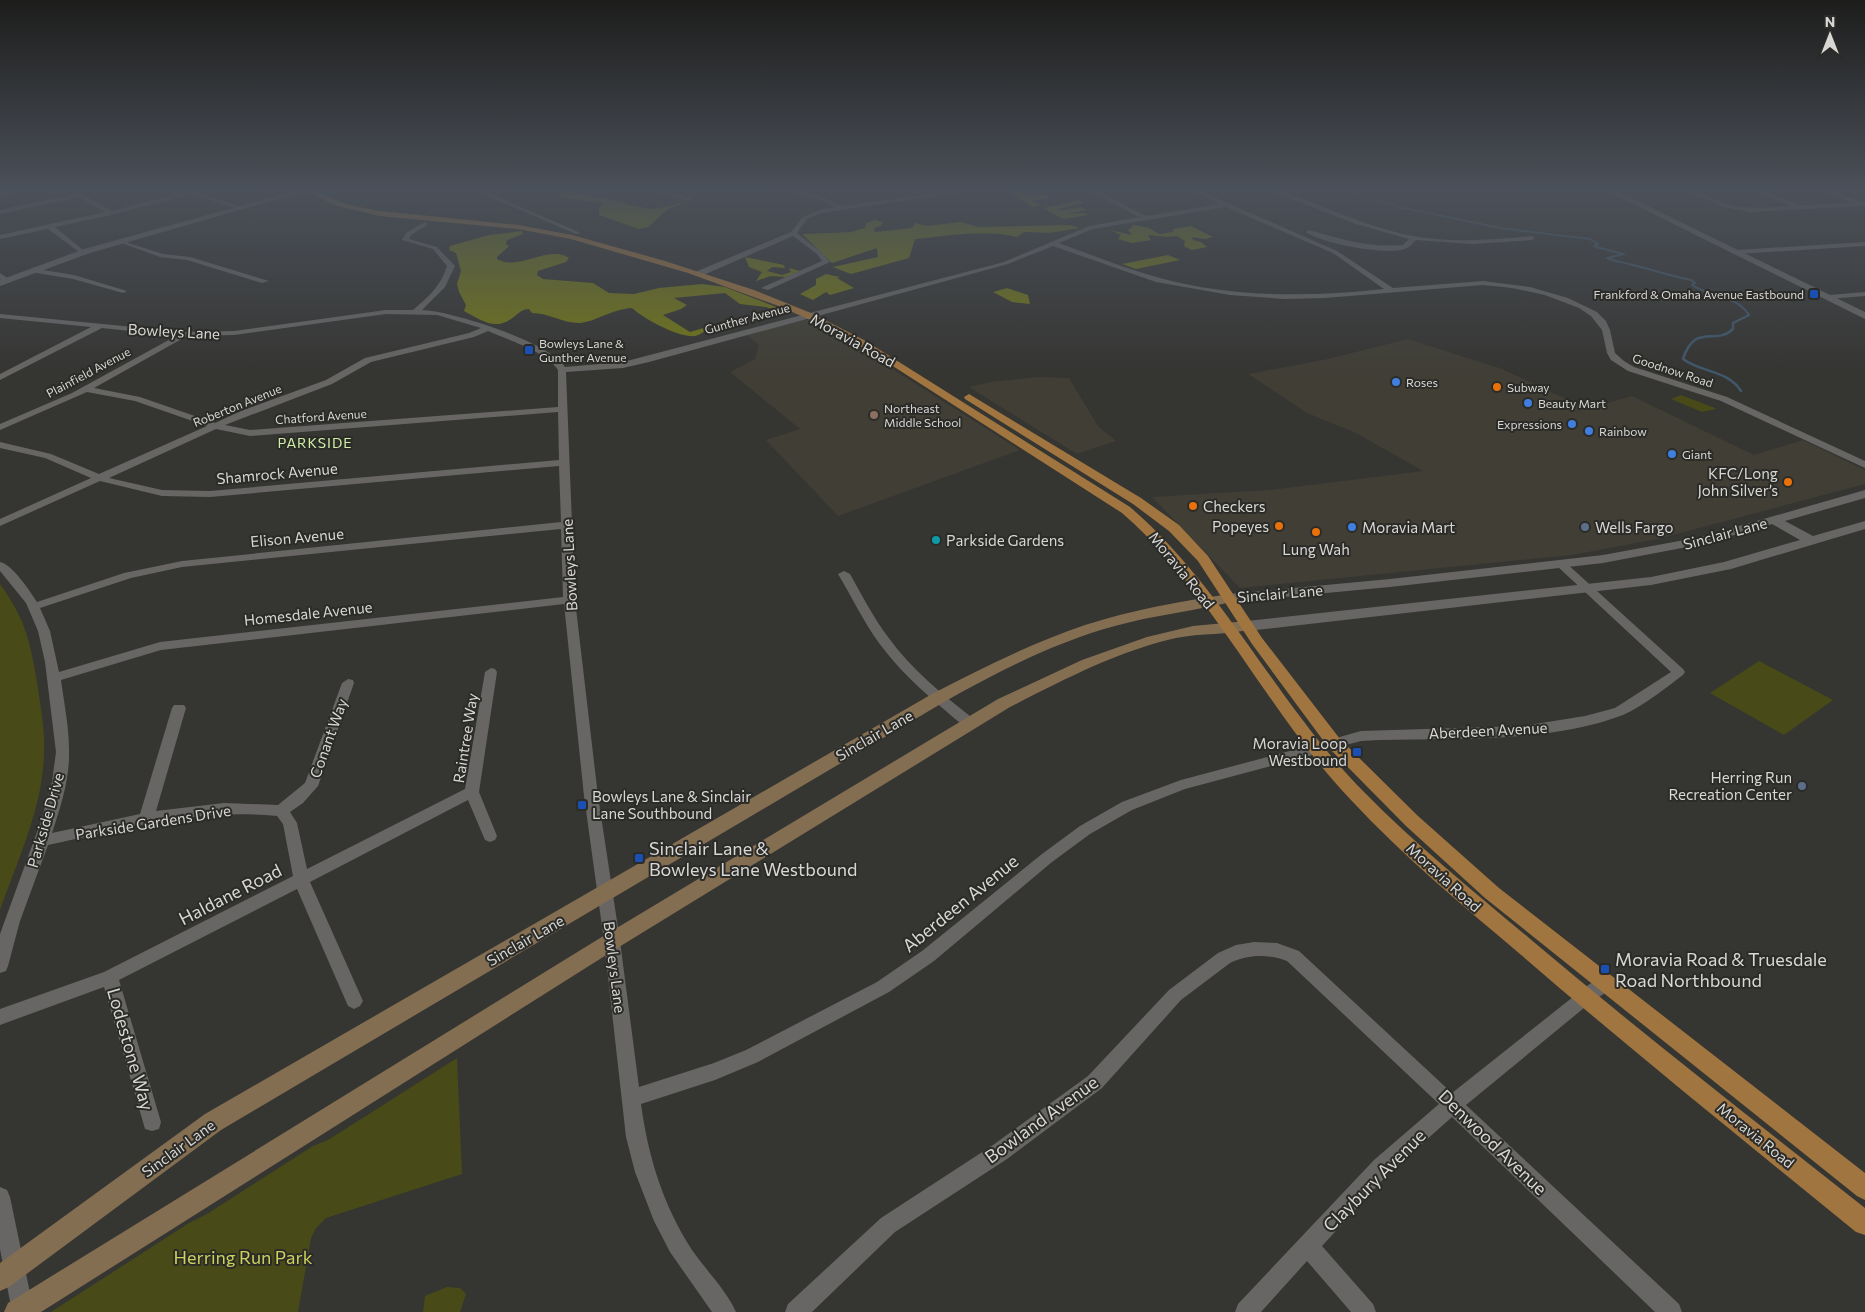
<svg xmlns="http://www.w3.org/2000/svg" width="1865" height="1312" font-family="Commissioner,sans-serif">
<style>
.built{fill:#403e35}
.green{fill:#484b17}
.forest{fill:#727617}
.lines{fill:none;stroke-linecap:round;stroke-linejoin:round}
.stream-far1{stroke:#41576a;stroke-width:2}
.stream{stroke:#41576a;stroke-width:2.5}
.minor{fill:#676664;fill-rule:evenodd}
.tertiary{fill:#676664;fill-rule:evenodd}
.secondary{fill:#846e52;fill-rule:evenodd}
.primary{fill:#a1753f;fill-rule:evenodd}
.transit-dot{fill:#1a4fb4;stroke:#2b2b28;stroke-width:2}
.shop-dot{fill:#3f7fe0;stroke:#2b2b28;stroke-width:2}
.food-dot{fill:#e8710a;stroke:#2b2b28;stroke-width:2}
.education-dot{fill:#8d6e63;stroke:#2b2b28;stroke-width:2}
.service-dot{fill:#5c6f8a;stroke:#2b2b28;stroke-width:2}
.culture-dot{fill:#0f9aa8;stroke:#2b2b28;stroke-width:2}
.labels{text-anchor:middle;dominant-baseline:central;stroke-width:4;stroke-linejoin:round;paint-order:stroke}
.far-poi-label{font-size:12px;fill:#d8d7d5;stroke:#2b2b28;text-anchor:start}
.far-street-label{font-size:12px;fill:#d8d7d5;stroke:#2b2b28}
.far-neighbourhood-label{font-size:14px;letter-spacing:1px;fill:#d0efa6;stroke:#2b2b28}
.street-label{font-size:15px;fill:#d8d7d5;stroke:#2b2b28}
.poi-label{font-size:15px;fill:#d8d7d5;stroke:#2b2b28;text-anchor:start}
.near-poi-label{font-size:18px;fill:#d8d7d5;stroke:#2b2b28;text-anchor:start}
.near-street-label{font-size:18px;fill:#d8d7d5;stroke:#2b2b28}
.near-park-label{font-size:18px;fill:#ccd35c;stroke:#2b2b28}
</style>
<rect width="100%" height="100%" fill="#353532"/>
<g class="built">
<polygon points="802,320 809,320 842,337 1020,450 838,516 766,440 800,429 730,372 755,359 759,345 747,335"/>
<polygon points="1408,339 1502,369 1587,409 1632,396 1754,455 1803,440 1865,470 1865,484 1658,539 1572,555 1240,588 1152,497 1269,490 1423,471 1356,433 1307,413 1248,374 1328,359"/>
<polygon points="1037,377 1069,378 1098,426 1116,441 1077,454 969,387 991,382"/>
</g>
<g class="green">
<polygon points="1681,395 1715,408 1716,409 1702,412 1671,399"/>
<path d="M0,584C25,619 30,640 37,682C40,704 45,727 44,750C44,805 18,859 0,910Z"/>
<polygon points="1759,661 1833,700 1784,735 1710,693"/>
<polygon points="457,1058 462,1174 326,1218 316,1228 311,1238 298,1312 51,1312 189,1223 207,1214 313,1146 328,1140"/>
<polygon points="447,1287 460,1288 466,1294 460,1312 423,1312 425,1296"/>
</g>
<g class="forest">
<polygon points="1004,189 1015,189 1026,194 1051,195 1046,199 1031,201 1041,205 1032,207"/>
<polygon points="566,190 649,209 660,208 689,201 668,209 648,227 639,229 599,215 599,209 603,203 555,196"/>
<polygon points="1081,200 1084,203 1059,209 1058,211 1082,207 1087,210 1066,214 1085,213 1089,215 1063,219 1043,208"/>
<path d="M875,220L882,222L881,226L874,228L875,232L912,228L915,223L926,226L961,222L979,227L1070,225L1080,228L1049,233L1024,232L1017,237C983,229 949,236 915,239L909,258L851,274L833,267L878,257L877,248L832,263L802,234L851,232L865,228L866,223Z"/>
<polygon points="1134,225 1149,228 1159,234 1173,232 1173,229 1191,226 1213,237 1205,239 1192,237 1193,240 1201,242 1207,247 1192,250 1184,246 1185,241 1177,236 1167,237 1148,235 1151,240 1132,243 1118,239 1121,235 1110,230 1132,235 1128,230"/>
<path d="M522,231L523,234L507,240L506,244L509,246L497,257V259C519,272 548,244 569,258L566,262L538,271L537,275L543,279L593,283L609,293L634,294L659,288L702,284L725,287L789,312L784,314L766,307L740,304L725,293L674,298L687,305L681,309L663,315L690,332L707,327L709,328C705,331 700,335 695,336C679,338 644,319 632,308C611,309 596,322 579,323C562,323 549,313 532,313L529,309C523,309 520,312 515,316C496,332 483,321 464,311L466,305L459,292L457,284L461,271L456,253L449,250L450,246L489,235Z"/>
<polygon points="1168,255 1180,260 1136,269 1122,264"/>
<polygon points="745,257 784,265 785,268 772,267 767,271 782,275 791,272 789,268 800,271 786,277 771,276 756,281 762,272 749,267"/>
<polygon points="826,274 840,277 837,278 854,288 830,295 826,292 813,300 800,294 816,285 816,279"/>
<polygon points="1007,288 1028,295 1030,304 1012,302 993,292"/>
</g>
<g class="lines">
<path class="stream-far1" d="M1342,189L1399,207L1500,228L1590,239L1598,244L1594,246L1596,247L1624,254L1607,258C1618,263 1619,261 1629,264C1650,269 1670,276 1691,280L1695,283L1692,285C1710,297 1737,295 1749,315L1747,316"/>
<path class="stream" d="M1741,391C1728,370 1702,373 1683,359C1695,322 1716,346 1733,329V323L1749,315"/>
<g class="minor">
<polygon points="20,189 31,189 0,197 0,193"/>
<polygon points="73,189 112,211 195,189 205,189 197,192 243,208 238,209 191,194 111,215 55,227 84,251 84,253 82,254 48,229 0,239 0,235 105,212 79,197 0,214 0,210 74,194 70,191"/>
<polygon points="471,189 479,189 581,233 576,234"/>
<polygon points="593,189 601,189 587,195 584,193"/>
<polygon points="647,189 657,189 694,199 691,201"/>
<polygon points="779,189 790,189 823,197 842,206 964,189 979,189 822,213 807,219 797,233 821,252 830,262 768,290 761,288 822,261 817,254 793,236 701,276 695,276 695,272 791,232 803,217 819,210 835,207 819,199"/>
<path d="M1085,189H1093L1146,216L1220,204L1188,189H1196L1337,251L1393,288L1483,281L1530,287L1568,298L1597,312L1606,321L1610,330L1615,353L1624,361L1634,367L1727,397L1865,461V468L1721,401L1628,371L1611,360L1607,353L1602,330L1591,316L1579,308L1545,295L1512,288L1483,285L1325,298L1284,299L1230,295L1156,282L1053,246L1008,264L649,362L623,368L566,372L575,600L598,796L620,941L639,1087L714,1063L746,1050L877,982L922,951L1042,854L1080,826L1122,802L1181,780L1316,744L1321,746L1323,749L1321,752L1316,754L1185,789L1132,810L1090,834L1052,862L934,961L889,992L758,1062L715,1080L641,1104C648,1156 663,1205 692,1250C705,1269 727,1291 736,1312H712L670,1252L654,1221L635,1172L626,1137L604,941L584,796L564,604L161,650L61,680C64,703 69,726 69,750C70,778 61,806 52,833L140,814L172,708L174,705H184L186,708L156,811L224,803L278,805L305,783L342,683L348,679L353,680L354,683L318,786L303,803L290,812L297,823L307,869L465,789L485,672L491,668L495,669L497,672L479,792L497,836L495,840L490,842L485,840L468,800L310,882L363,1001L360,1006L354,1009L348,1006L297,889L119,980L161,1122L159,1129L152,1131L145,1129L143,1122L104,987L0,1025V1009L104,972L293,876L283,824L277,816C198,808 123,829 48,845L20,921L8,966L6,971L0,973V934L41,821L52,782L56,752L45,662L38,631L26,603L0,571V562C13,565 29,590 37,602L124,573L182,561L561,522L559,466L210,497L162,496L100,481L0,526V519L91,478L45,458L0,448V442L51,454L99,474L207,426L135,401L87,392L0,430V424L72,393L176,336L102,328L0,380V374L91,327L0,318V314L185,332L234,331L386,310H413C428,297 441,286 447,266L433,249L402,240L406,233L425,222L427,223V225L411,235L409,239L437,247L455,266L445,287L422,310C452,311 549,342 565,367L623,362L1004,262L1089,226L1139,217ZM1226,207L1333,253L1384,289C1309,297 1233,298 1160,278C1126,269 1092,255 1059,243L1093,229ZM386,314L437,315L481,328L469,333L365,358L326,380L241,411L215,423L140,397L94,388L187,336L234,335ZM488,331C508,340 547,352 558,370V407L250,430L225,425L332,384L371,362L474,337ZM558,412L559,460L210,491L162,490L109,478L216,429L250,436ZM561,529L563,597L160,642L59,672L50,631L40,608L131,578L182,567Z"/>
<path d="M1266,189H1275C1321,204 1365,227 1413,236C1452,243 1493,240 1532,236L1535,238L1532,240L1473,244L1416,240C1413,243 1410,247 1407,248C1391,257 1320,243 1306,232L1309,230C1341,239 1369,248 1403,245L1409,239L1356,224Z"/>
<path d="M1682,189C1698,189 1712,200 1727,204C1748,210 1770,207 1791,206L1750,189H1758L1801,205L1852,203L1821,189H1829L1861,202H1865V206L1750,212L1724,207Z"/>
<polygon points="119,240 163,254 190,257 269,281 262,283 187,260 160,257 119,242"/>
<polygon points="1865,242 1865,246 1736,254 1733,252 1736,250"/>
<polygon points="31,268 74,275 127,291 123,293 73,279 31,272"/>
<polygon points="0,273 9,279 9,283 3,283 0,279"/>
<polygon points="1865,292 1865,296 1829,299 1825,297 1829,295"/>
<path d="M1561,561L1565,562L1683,669L1685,672L1683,675C1667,687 1642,707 1623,715C1550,743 1456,738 1379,740L1361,741L1334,748L1329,746L1327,743L1329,740L1361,731L1523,726L1585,716L1615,708L1671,672L1557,566L1555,564Z"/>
<path d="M844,571L850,574C862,595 873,617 888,637C911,669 943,695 975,720L977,723L975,726C964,729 954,718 946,711C922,691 898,669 879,643C863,621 852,597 838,574Z"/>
<path d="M1254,942L1277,943L1299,951L1452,1093L1578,993C1588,986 1599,974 1611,979L1614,984L1611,989L1590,1003L1466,1105L1679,1304L1682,1312H1655L1452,1117L1388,1174L1322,1246L1373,1304L1376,1312H1351L1307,1261L1261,1312H1235L1238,1304L1374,1160L1439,1104L1287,961C1269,954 1248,954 1230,963L1181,1000L1102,1088L1007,1159L895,1232L812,1312H785L788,1304L881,1218L993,1145L1088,1076L1169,990L1218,953L1236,945Z"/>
<polygon points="0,1187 7,1190 10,1197 34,1312 12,1312 0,1249"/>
</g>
<g class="tertiary">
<polygon points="301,189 313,189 90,253 0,286 0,280 84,249"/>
<polygon points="1603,189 1613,189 1865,312 1865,319"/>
<polygon points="1865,490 1865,498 1785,521 1813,536 1865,521 1865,529 1731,569 1651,585 1247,631 1242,629 1240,626 1242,623 1247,621 1651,577 1724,562 1800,540 1772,524 1703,544 1603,563 1390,587 1230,602 1223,598 1230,594 1390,579 1603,555 1701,537"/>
</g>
<g class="secondary">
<path d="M1230,594L1237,598L1235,601C1195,611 1154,615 1115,626C1055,642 998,672 944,702L221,1130L9,1287L0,1291V1263L205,1114L932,694C982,668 1032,643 1085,625C1132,610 1181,601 1230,594Z"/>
<path d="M1247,621L1252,623L1254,626L1252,629C1228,635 1201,633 1176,638C1118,651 1063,680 1010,707L619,947L41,1312H4L8,1303L605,935L998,699L1082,660L1147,637L1193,626Z"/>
</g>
<g class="primary">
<path d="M299,189H309L349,205L380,211L518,225L572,235L665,261L754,290L811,313L864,340L1130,507C1224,588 1277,704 1364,792C1415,844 1473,891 1529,938C1639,1031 1752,1119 1865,1208V1235L1856,1232C1743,1140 1630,1049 1520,954C1462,905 1403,856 1351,800C1266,711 1215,594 1122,513L874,354L822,325L776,305L688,273L571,239L518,229L380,216L338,206Z"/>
<polygon points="969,394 1141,498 1179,525 1208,556 1262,638 1340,739 1418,816 1499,888 1865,1173 1865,1200 1857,1196 1485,898 1406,826 1328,747 1252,644 1198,561 1169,531 1133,504 965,399 964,397"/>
</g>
</g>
<linearGradient id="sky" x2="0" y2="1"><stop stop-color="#1d1d1c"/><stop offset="0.51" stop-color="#4b515a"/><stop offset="1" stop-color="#4b515a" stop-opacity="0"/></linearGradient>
<rect width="1865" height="373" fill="url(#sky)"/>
<g class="transit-dot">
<rect x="1809" y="289" width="10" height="10" rx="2.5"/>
<rect x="524" y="345" width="10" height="10" rx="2.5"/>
<rect x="1352" y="747" width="10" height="10" rx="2.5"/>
<rect x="577" y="800" width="10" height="10" rx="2.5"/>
<rect x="634" y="853" width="10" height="10" rx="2.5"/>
<rect x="1600" y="964" width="10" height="10" rx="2.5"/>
</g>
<g class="shop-dot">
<circle cx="1396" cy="382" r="5"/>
<circle cx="1528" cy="403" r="5"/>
<circle cx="1572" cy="424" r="5"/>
<circle cx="1589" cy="431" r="5"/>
<circle cx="1672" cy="454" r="5"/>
<circle cx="1352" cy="527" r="5"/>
</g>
<g class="food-dot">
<circle cx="1497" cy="387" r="5"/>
<circle cx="1788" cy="482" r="5"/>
<circle cx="1193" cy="506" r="5"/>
<circle cx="1279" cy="526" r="5"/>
<circle cx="1316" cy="532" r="5"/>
</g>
<circle class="education-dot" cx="874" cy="415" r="5"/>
<g class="service-dot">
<circle cx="1585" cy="527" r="5"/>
<circle cx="1802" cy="786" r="5"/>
</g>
<circle class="culture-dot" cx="936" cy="540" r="5"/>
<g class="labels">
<g class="far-poi-label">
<text x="1804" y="294" text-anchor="end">Frankford &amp; Omaha Avenue Eastbound</text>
<text x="539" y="343">Bowleys Lane &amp;<tspan x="539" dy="14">Gunther Avenue</tspan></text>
<text x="1406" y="382">Roses</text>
<text x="1507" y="387">Subway</text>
<text x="1538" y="403">Beauty Mart</text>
<text x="884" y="408">Northeast<tspan x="884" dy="14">Middle School</tspan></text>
<text x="1562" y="424" text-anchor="end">Expressions</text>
<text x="1599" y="431">Rainbow</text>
<text x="1682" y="454">Giant</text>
</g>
<g class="far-street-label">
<text transform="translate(747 318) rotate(-15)">Gunther Avenue</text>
<text transform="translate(1673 370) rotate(18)">Goodnow Road</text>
<text transform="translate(88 372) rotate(-28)">Plainfield Avenue</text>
<text transform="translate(237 405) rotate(-22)">Roberton Avenue</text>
<text transform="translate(321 416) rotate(-4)">Chatford Avenue</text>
</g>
<g class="far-neighbourhood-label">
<text x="315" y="442">PARKSIDE</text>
</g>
<g class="street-label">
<text transform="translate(174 331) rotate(3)">Bowleys Lane</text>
<text transform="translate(853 340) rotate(29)">Moravia Road</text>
<text transform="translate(277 473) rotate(-5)">Shamrock Avenue</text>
<text transform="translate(1725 533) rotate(-15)">Sinclair Lane</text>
<text transform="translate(297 537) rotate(-5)">Elison Avenue</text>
<text transform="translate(569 565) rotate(-93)">Bowleys Lane</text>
<text transform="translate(1182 570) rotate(51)">Moravia Road</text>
<text transform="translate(1280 593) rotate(-5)">Sinclair Lane</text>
<text transform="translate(308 613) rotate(-6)">Homesdale Avenue</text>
<text transform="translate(1488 730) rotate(-3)">Aberdeen Avenue</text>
<text transform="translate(874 735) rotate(-30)">Sinclair Lane</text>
<text transform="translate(328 738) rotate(-70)">Conant Way</text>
<text transform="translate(465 738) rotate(-81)">Raintree Way</text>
<text transform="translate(45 820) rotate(-74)">Parkside Drive</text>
<text transform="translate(153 822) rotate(-9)">Parkside Gardens Drive</text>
<text transform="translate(1444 877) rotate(42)">Moravia Road</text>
<text transform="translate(525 940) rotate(-30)">Sinclair Lane</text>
<text transform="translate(615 967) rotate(83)">Bowleys Lane</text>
<text transform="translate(1756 1135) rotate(39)">Moravia Road</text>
<text transform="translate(178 1148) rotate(-36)">Sinclair Lane</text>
</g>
<g class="poi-label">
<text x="1778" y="473" text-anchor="end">KFC/Long<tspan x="1778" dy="17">John Silver’s</tspan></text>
<text x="1203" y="506">Checkers</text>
<text x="1269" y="526" text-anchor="end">Popeyes</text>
<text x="1362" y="527">Moravia Mart</text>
<text x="1595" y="527">Wells Fargo</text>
<text x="946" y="540">Parkside Gardens</text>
<text x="1316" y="549" text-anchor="middle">Lung Wah</text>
<text x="1347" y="743" text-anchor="end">Moravia Loop<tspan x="1347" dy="17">Westbound</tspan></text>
<text x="1792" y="777" text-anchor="end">Herring Run<tspan x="1792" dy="17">Recreation Center</tspan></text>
<text x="592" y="796">Bowleys Lane &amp; Sinclair<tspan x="592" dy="17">Lane Southbound</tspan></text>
</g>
<g class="near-poi-label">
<text x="649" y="848">Sinclair Lane &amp;<tspan x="649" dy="21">Bowleys Lane Westbound</tspan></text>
<text x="1615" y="959">Moravia Road &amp; Truesdale<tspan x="1615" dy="21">Road Northbound</tspan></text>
</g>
<g class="near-street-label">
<text transform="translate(230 894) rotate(-27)">Haldane Road</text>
<text transform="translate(960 903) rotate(-39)">Aberdeen Avenue</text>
<text transform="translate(131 1049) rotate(74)">Lodestone Way</text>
<text transform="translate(1041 1119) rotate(-36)">Bowland Avenue</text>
<text transform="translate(1493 1142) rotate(44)">Denwood Avenue</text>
<text transform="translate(1374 1180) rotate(-45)">Claybury Avenue</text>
</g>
<g class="near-park-label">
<text x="243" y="1257">Herring Run Park</text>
</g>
</g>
<g transform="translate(1830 35)" stroke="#2b2b28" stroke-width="4" paint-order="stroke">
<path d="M0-4L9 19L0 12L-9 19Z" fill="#d8d7d5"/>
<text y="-8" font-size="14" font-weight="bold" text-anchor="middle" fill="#d8d7d5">N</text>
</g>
</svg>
